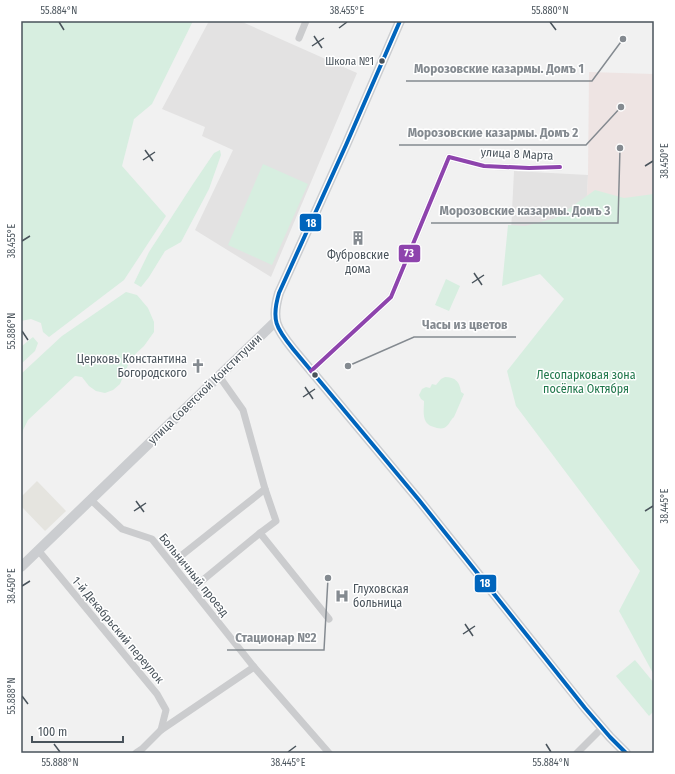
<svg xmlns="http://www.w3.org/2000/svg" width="675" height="774" font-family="'Fira Sans Condensed',sans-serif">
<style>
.commercial{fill:#e5e4df}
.education{fill:#e3e2e2}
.medical{fill:#eee4e3}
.green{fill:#d7eee0}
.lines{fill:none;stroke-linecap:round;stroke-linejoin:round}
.street{stroke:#cbccce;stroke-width:7}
.secondary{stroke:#cbcdd0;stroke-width:10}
.bus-1-casing{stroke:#fff;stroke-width:7}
.bus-2-casing{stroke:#fff;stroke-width:7}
.bus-1{stroke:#0065bd;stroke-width:4}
.bus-2{stroke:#8e44ad;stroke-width:4}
.ticks{fill:none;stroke:#49535b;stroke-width:1.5}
.bus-dot{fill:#49535b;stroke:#fff;stroke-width:1.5}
.labels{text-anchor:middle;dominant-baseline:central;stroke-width:3;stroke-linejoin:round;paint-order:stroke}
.bus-label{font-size:11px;fill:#49535b;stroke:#fff;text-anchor:end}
.street-label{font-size:12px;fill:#49535b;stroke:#fff}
.poi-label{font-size:12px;fill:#49535b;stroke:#fff}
.park-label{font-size:12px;fill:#1f774b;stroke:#fff}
.leader{fill:none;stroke:#848a90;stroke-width:1.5}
.callout-dot{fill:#848a90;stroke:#fff;stroke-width:1.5}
.callout-label{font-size:13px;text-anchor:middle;font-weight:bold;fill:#848a90;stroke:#fff;stroke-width:3;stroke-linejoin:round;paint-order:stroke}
.line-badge{stroke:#fff;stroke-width:1.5}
.badge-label{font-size:11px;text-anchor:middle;font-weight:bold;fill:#fff}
.neatline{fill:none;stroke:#49535b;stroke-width:1.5}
.ticks-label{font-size:10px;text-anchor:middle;fill:#49535b}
</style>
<rect width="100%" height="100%" fill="#f1f1f1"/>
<polygon class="commercial" points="37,481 66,511 45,531 21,506 21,497"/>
<g class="education">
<polygon points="209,21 240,21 357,73 271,277 195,230 233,150 202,136 205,127 162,109"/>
<polygon points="514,171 588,175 584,256 510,252"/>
</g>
<polygon class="medical" points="589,72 654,74 654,213 586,212 588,175"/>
<g class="green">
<polygon points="21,21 193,21 152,104 134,119 122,166 166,216 124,280 49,337 43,332 41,323 31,319 21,321"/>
<polygon points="220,150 221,155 209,189 181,242 165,251 149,277 141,287 134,283 149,252 193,184 214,153"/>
<polygon points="263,164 308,184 272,265 228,245"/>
<polygon points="595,190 624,198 654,194 654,675 619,611 640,571 516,406 507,371 564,299 540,274 502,286 508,225 525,226 556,218"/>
<polygon points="446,279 460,286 449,311 435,305"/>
<polygon points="126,292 137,295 148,308 154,322 154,332 144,346 131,358 120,384 113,390 105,393 96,391 89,386 82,377 75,376 28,420 23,430 21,438 21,374 62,336"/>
<polygon points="33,337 38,343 35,351 21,364 21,347 28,341"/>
<path d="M445,377C455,377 460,382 461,392L464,394L454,417C450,420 449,426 444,428C441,429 436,428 434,427C421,424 424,411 424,401L421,399L419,395L422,389L426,387L430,388L432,384L436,385L441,379Z"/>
<polygon points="635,660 654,683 654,711 649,716 616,676"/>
</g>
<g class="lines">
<g class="street">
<polyline points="299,38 306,21"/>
<polyline points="311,371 391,297 449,157 484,166 529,168 560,167"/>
<polyline points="91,500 122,529 152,539 254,667 329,753"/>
<polyline points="260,533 276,521 265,489"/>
<polyline points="38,550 157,694 166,710 161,730"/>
<polyline points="172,563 265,489 243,410 219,376"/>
<polyline points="192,589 260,533 329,619"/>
<polyline points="136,753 142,749 161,730 254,667"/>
<polyline points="577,753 602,728"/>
</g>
<g class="secondary">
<path d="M400,21L346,145L279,293C271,320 276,328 293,349L419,500L585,708L610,737L626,753"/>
<polyline points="21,567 276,321"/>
</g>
<defs>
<path id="bus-1" d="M400,21L346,145L279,293C271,320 276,328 293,349L419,500L585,708L610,737L626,753"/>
<polyline id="bus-2" points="311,371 391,297 449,157 484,166 529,168 560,167"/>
</defs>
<use href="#bus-1" class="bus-1-casing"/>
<use href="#bus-2" class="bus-2-casing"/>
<use href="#bus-1" class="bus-1"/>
<use href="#bus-2" class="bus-2"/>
</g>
<path class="ticks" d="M59,22L64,30M550,22L556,30M339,28L347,22M314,36L322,48M312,46L324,38M145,150L153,161M143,160L155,152M645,166L653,161M22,241L30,236M474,273L482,285M472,283L484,275M22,331L28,340M305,387L313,399M303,397L315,389M136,501L144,512M134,511L146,503M645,511L653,506M22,586L30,581M465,624L473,636M463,634L475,626M22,696L28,704M54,744L60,752M546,744L551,752M288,752L296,746"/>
<defs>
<symbol id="building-bare" viewBox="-9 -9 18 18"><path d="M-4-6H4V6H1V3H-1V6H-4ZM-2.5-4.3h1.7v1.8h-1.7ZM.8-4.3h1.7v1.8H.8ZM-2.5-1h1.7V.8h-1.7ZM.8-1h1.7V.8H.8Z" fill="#848a90" stroke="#fff" stroke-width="2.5" paint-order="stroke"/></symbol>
<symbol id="church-bare" viewBox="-9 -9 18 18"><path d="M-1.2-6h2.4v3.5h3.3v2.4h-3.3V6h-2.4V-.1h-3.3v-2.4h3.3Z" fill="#848a90" stroke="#fff" stroke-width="2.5" paint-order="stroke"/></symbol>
<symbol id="hospital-bare" viewBox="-9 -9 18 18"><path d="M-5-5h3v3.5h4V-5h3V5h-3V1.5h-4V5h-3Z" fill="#848a90" stroke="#fff" stroke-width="2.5" paint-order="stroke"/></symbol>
</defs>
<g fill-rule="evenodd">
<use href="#building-bare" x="348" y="228" width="20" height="20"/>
<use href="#church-bare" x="188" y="356" width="20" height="20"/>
<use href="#hospital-bare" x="332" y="586" width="20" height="20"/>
</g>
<g class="bus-dot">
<circle cx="382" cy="61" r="3.5"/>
<circle cx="315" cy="375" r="3.5"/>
</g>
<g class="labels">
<g class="bus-label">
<text x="374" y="61">Школа №1</text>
</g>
<g class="street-label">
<text transform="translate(517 154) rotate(3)">улица 8 Марта</text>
<text transform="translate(205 389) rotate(-44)">улица Советской Конституции</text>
<text transform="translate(194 575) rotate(51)">Больничный проезд</text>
<text transform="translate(118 630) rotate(50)">1-й Декабрьский переулок</text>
</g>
<g class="poi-label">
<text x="358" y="255">Фубровские<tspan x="358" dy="14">дома</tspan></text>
<text x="187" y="359" text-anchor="end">Церковь Константина<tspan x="187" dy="14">Богородского</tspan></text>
<text x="353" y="589" text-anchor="start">Глуховская<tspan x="353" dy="14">больница</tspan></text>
</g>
<g class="park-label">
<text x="586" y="375">Лесопарковая зона<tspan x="586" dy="14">посёлка Октября</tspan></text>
</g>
</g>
<path class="leader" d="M623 39L592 81H406M621 107L586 145H399M620 148L618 223H431M348 366L414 337H516M328 578L324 650H227"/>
<g class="callout-dot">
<circle cx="623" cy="39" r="4"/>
<circle cx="621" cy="107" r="4"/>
<circle cx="620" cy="148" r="4"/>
<circle cx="348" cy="366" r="4"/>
<circle cx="328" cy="578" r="4"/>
</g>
<g class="callout-label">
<text x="499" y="73">Морозовские казармы. Домъ 1</text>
<text x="493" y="137">Морозовские казармы. Домъ 2</text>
<text x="525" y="215">Морозовские казармы. Домъ 3</text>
<text x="465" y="329">Часы из цветов</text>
<text x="276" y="642">Стационар №2</text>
</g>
<g class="line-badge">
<rect x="299" y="213" width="23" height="19" rx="4" fill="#0065bd"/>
<rect x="398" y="244" width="23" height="19" rx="4" fill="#8e44ad"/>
<rect x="474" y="574" width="23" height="19" rx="4" fill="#0065bd"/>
</g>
<g class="badge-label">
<text x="311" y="227">18</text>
<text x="409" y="257">73</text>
<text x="485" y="587">18</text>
</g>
<rect width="675" height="774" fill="none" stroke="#ffffff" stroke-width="44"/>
<path d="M32 736v6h91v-6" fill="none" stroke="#49535b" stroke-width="2"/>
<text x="38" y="736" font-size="12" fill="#49535b" stroke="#ffffff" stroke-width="3" paint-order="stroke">100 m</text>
<rect x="22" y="22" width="631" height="730" class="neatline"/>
<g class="ticks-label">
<text x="59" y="14">55.884°N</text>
<text x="347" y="14">38.455°E</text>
<text x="550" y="14">55.880°N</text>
<text transform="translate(664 161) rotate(-90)" y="4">38.450°E</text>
<text transform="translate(11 241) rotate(-90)" y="4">38.455°E</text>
<text transform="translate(11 331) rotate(-90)" y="4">55.886°N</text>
<text transform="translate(664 506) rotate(-90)" y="4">38.445°E</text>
<text transform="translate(11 586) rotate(-90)" y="4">38.450°E</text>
<text transform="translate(11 696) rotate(-90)" y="4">55.888°N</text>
<text x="60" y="766">55.888°N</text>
<text x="288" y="766">38.445°E</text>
<text x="551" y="766">55.884°N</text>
</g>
</svg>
